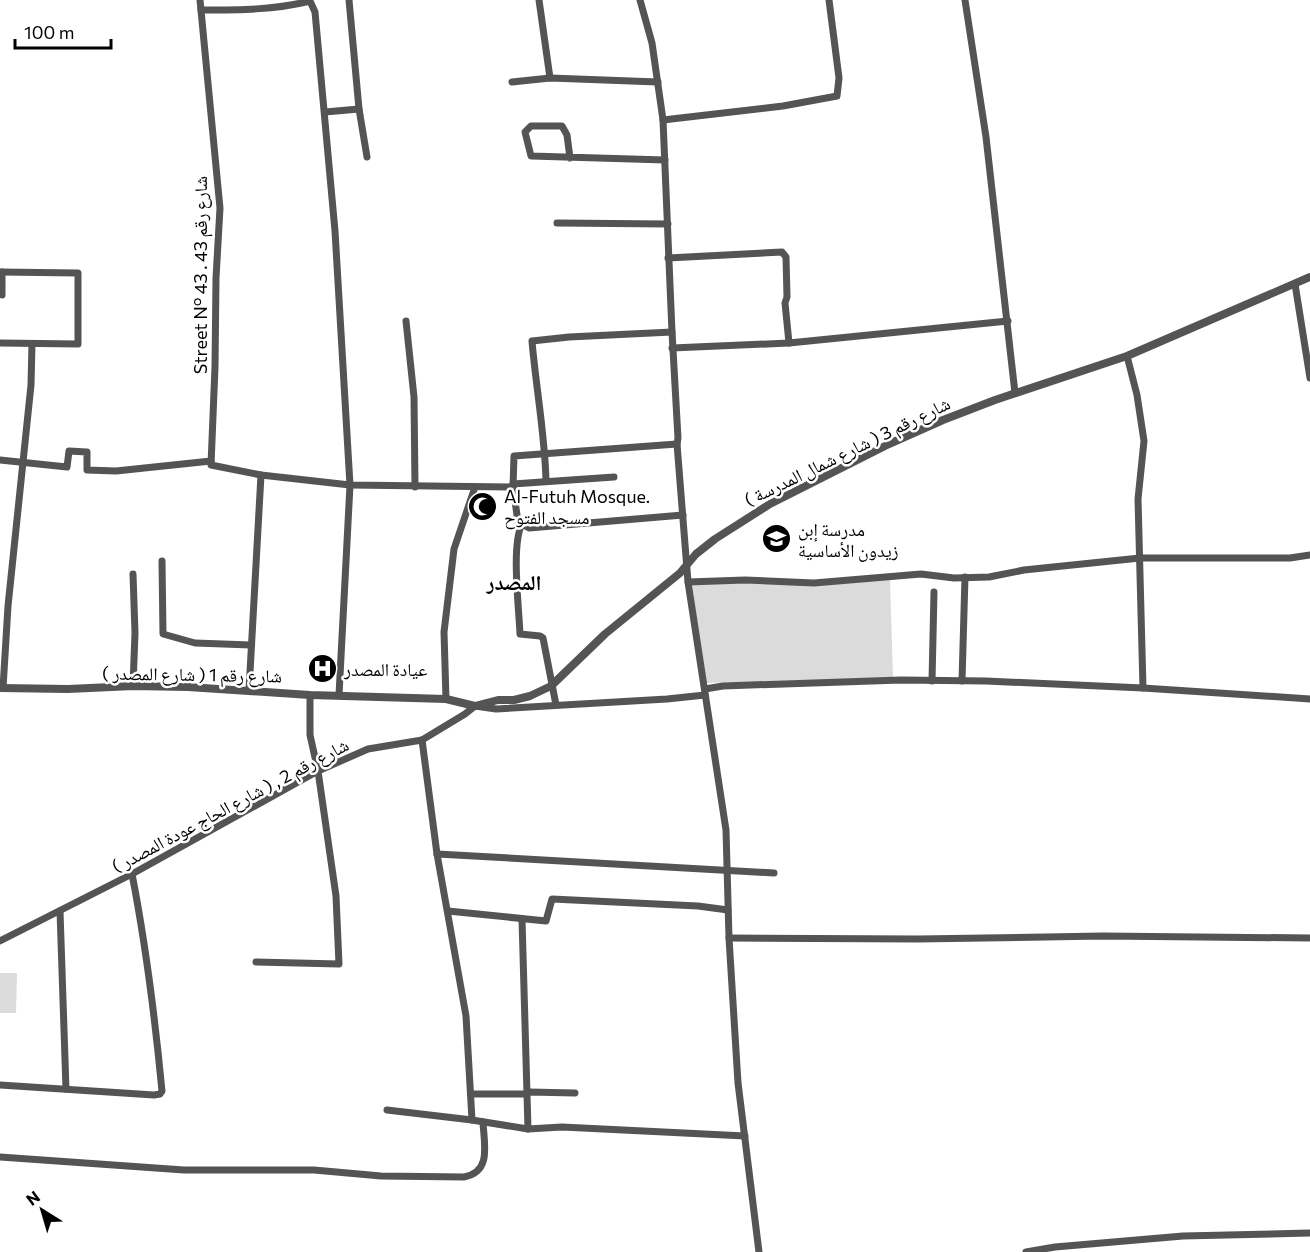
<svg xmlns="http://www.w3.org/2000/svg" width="1310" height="1252" font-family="Commissioner,'Noto Naskh Arabic',sans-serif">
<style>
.green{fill:#dbdbdb}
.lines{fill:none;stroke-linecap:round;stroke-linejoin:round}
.minor{stroke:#545454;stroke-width:7}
.tertiary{stroke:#545454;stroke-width:8}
.labels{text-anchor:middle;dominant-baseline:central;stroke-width:5;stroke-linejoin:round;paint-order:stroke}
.street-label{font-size:18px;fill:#000;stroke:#fff}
.poi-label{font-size:18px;fill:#000;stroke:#fff;text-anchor:start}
.quarter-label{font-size:21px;font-weight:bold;fill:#000;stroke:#fff}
</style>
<rect width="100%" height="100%" fill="#fff"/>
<g class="green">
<polygon points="890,579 893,678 707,683 704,677 692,583 826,585"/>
<polygon points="0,973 17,973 16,1013 0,1013"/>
</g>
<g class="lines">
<g class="minor">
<polyline points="200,0 220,208 216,278 215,367 211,465 261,475 350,485 513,487"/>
<polyline points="349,0 359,109 367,157"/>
<polyline points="539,0 550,78"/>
<polyline points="640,0 652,43 663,120 672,332 678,438 677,444 688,582 726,830 729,938 738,1083 759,1252"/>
<polyline points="965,0 986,137 1015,393"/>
<path d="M201,10C239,10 274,10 310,1L315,12L335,231L350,485L339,695"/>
<polyline points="512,82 550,78 658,82"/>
<polyline points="325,112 359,109"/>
<polyline points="663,120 783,106 837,96 839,78 829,0"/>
<polyline points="570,158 567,135 562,126 531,126 525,132 531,156 665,160"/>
<polyline points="557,223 668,224"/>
<polyline points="668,258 782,252 786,257 787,297 785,303 789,343"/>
<polyline points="0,272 78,273 78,344 0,343"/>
<polyline points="2,272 2,295"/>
<polyline points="1295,284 1310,378"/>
<polyline points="406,321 414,397 415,487"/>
<polyline points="672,348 789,343 1008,321"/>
<polyline points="1127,356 1137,395 1144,441 1138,499 1143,688"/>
<polyline points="677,444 514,456 513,487 518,522 529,528 683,515"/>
<polyline points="0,460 67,467 69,451 87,452 87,470 116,471 211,461"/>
<path d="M546,481C545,435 536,388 532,341L569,337L672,332"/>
<polyline points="513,484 614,477"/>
<path d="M522,524C511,545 519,608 520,634L540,636L543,638L556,705"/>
<polyline points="162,561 163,634 195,643 251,645"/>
<polyline points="133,574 135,633 133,686"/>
<polyline points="688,582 745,580 814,583 921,574 954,578 989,577 1024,570 1140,558 1290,558 1310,555"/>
<polyline points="932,681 934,592"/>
<polyline points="962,681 965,577"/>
<polyline points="3,688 8,606 31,385 32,344"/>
<polyline points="705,689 723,686 901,680 986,681 1143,688 1310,699"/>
<polyline points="249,690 261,475"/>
<polyline points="446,699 444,632 454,549 475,487"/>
<polyline points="422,740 437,854 466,1016 472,1120 528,1129 562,1127 745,1136"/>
<polyline points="437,854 774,873"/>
<polyline points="60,911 66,1089"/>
<polyline points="448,911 546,921 552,899 698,906 728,910"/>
<polyline points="522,919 528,1129"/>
<polyline points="729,938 918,939 1103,936 1310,938"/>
<polyline points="0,941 132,874 318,771 368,749 422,740 465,714 475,706 496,709 667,699 705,695"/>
<polyline points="256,962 339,964 336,896 318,771 310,735 310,695"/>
<path d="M0,1085L154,1095L160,1094L162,1091C155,1018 146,946 132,874"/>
<polyline points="471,1094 526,1094 529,1092 575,1093"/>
<polyline points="387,1110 472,1120"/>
<path d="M0,1157L184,1170H314L381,1176L464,1177C492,1172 484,1144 483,1122"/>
<polyline points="1026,1252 1055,1247 1183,1236 1310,1233"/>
</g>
<polyline class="tertiary" points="0,688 68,689 133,686 188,687 310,695 446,699 475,706 498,700 514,700 530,696 551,686 605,634 680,573 696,554 715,539 770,504 889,444 943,420 995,400 1127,356 1310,277"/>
</g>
<defs>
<symbol id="mosque-disc" viewBox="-11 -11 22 22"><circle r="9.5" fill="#000" stroke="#fff"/><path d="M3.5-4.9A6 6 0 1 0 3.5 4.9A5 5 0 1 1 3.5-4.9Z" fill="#fff"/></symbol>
<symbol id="school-disc" viewBox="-11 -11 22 22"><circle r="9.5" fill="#000" stroke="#fff"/><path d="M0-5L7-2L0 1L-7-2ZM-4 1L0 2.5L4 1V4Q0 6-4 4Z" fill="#fff"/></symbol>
<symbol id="hospital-disc" viewBox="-11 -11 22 22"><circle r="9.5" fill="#000" stroke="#fff"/><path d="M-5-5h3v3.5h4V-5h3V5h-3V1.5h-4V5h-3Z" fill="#fff"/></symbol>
</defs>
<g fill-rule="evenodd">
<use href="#mosque-disc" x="466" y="490" width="33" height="33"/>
<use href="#school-disc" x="760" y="522" width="33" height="33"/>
<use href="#hospital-disc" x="306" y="652" width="33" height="33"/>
</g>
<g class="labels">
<g class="street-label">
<text transform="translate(200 275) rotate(-90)">Street N° 43 . شارع رقم 43</text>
<text transform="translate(847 451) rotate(-26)">شارع رقم 3 ( شارع شمال المدرسة )</text>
<text transform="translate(192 674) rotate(1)">شارع رقم 1 ( شارع المصدر )</text>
<text transform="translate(230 805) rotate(-28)">شارع رقم 2 , ( شارع الحاج عودة المصدر )</text>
</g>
<g class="poi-label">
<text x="504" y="496">Al-Futuh Mosque.<tspan x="504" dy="21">مسجد الفتوح</tspan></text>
<text x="798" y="529">مدرسة إبن<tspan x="798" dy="21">زيدون الأساسية</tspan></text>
<text x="344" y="669">عيادة المصدر</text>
</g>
<g class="quarter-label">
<text x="514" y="581">المصدر</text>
</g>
</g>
<g transform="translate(42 1210) rotate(323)" stroke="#ffffff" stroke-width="4.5" paint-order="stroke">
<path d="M0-4.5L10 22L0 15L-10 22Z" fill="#000000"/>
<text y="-9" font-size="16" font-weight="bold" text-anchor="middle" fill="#000000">N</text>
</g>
<path d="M15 39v9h96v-9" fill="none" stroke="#000000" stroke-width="3"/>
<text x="24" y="39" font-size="18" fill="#000000" stroke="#ffffff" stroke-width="4.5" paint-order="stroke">100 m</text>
</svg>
